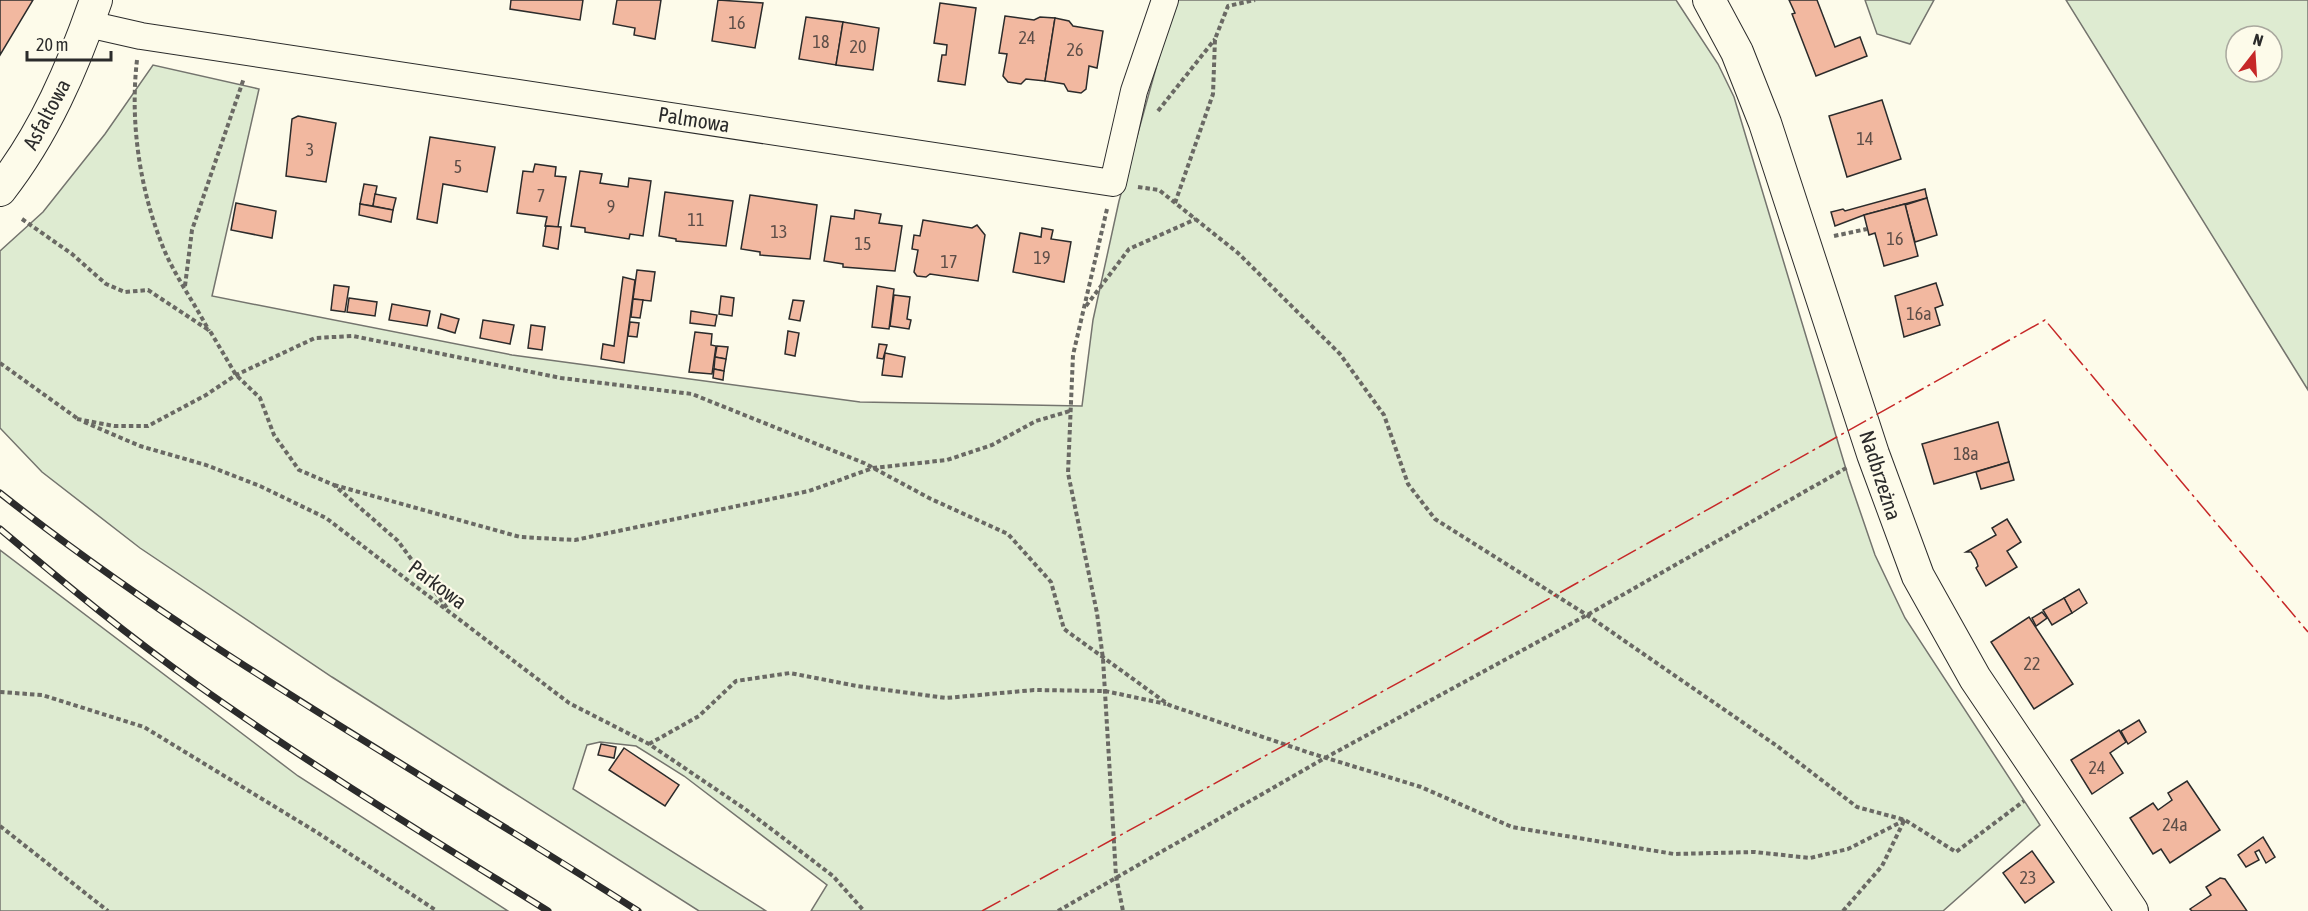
<svg xmlns="http://www.w3.org/2000/svg" width="2308" height="911" font-family="'Asap Condensed',sans-serif">
<style>
.green{fill:#deebd1;stroke:#74746e;stroke-width:1.5;fill-rule:evenodd}
.building{fill:#f2b8a0;stroke:#2b2b2b;stroke-width:1.5}
.lines{fill:none;stroke-linecap:round;stroke-linejoin:round}
.minor-casing{stroke:#2b2b2b;stroke-width:28}
.tertiary-casing{stroke:#2b2b2b;stroke-width:34}
.path{stroke:#6a6964;stroke-width:4;stroke-dasharray:4.5 3;stroke-linecap:butt}
.minor{stroke:#fdfbea;stroke-width:26}
.tertiary{stroke:#fdfbea;stroke-width:32}
.rail-casing{stroke:#2b2b2b;stroke-width:7}
.rail{stroke:#fdfbea;stroke-width:4.5;stroke-dasharray:14;stroke-linecap:butt}
.power{stroke:#c62828;stroke-width:1.5;stroke-dasharray:21 4.5 3 4.5;stroke-linecap:butt}
.labels{text-anchor:middle;dominant-baseline:central;stroke-width:4.5;stroke-linejoin:round;paint-order:stroke}
.number-label{font-size:18px;fill:#5d4e48}
.street-label{font-size:21px;fill:#2b2b2b;stroke:#fdfbea}
</style>
<rect width="100%" height="100%" fill="#fdfbea"/>
<g class="green">
<polygon points="1175,0 1676,0 1718,64 1734,97 1849,479 1875,555 1905,618 2040,825 1943,911 811,911 827,885 684,776 636,746 600,742 587,745 573,789 766,911 699,911 332,677 140,548 42,472 0,428 0,251 43,212 105,134 153,65 259,89 212,296 512,355 860,402 1082,406 1093,320 1119,201"/>
<polygon points="1865,0 1934,0 1910,44 1877,34"/>
<path d="M2066,0H2308V390ZM2236,36H2272V72H2236Z"/>
<polygon points="0,550 298,776 508,911 0,911"/>
</g>
<g class="building">
<polygon points="0,0 33,0 0,55"/>
<polygon points="511,0 583,0 580,20 510,9"/>
<polygon points="617,0 661,0 655,39 634,35 635,28 613,24"/>
<polygon points="718,0 763,3 755,48 712,41"/>
<polygon points="1789,0 1817,0 1835,47 1860,37 1867,56 1816,76 1792,14 1795,13"/>
<polygon points="940,3 976,8 965,85 938,81 942,55 946,55 947,45 934,43"/>
<polygon points="1005,16 1034,20 1040,17 1055,18 1045,81 1026,79 1021,84 1008,82 1003,76 1007,54 999,53"/>
<polygon points="806,17 843,22 836,65 799,59"/>
<polygon points="1055,18 1069,21 1073,26 1103,31 1097,68 1089,66 1086,89 1081,93 1068,91 1064,84 1045,81"/>
<polygon points="843,22 879,28 873,70 836,65"/>
<polygon points="1882,100 1901,159 1847,177 1829,116"/>
<polygon points="298,116 336,123 326,182 286,176 292,119"/>
<polygon points="430,137 495,147 487,192 443,184 437,223 417,219"/>
<polygon points="535,164 556,167 555,176 566,177 558,227 545,226 547,217 517,213 523,171 533,172"/>
<polygon points="580,171 602,174 600,183 628,187 629,178 651,181 643,236 630,234 629,239 585,232 585,228 571,226"/>
<polygon points="364,184 377,186 373,206 360,204"/>
<polygon points="1925,189 1927,198 1864,215 1835,226 1831,212 1843,209 1845,211"/>
<polygon points="665,192 733,201 726,246 676,241 676,239 659,236"/>
<polygon points="375,194 396,198 393,210 373,206"/>
<polygon points="750,195 817,205 810,259 760,255 760,252 741,249"/>
<polygon points="1927,198 1937,235 1915,242 1905,205"/>
<polygon points="236,203 276,211 272,238 231,230"/>
<polygon points="360,204 393,210 391,222 359,215"/>
<polygon points="1905,204 1918,256 1884,266 1875,233 1869,235 1864,215"/>
<polygon points="855,210 881,214 879,223 902,226 895,271 843,267 843,264 824,261 831,216 854,219"/>
<polygon points="923,220 972,228 977,225 985,235 978,281 930,274 926,277 917,276 914,272 918,250 912,249 914,235 920,236"/>
<polygon points="546,226 561,227 558,249 543,246"/>
<polygon points="1042,228 1053,230 1051,239 1071,242 1064,282 1013,272 1020,233 1041,237"/>
<polygon points="637,270 655,272 651,301 633,299"/>
<polygon points="623,277 635,280 624,363 601,359 603,344 614,346"/>
<polygon points="1936,283 1943,305 1935,308 1940,325 1904,337 1895,296"/>
<polygon points="334,285 349,287 345,312 331,310"/>
<polygon points="877,286 894,289 889,329 872,327"/>
<polygon points="894,295 910,297 907,319 911,320 909,329 890,326"/>
<polygon points="721,296 734,298 732,316 719,314"/>
<polygon points="349,298 377,302 375,316 347,312"/>
<polygon points="633,299 643,300 640,318 631,317"/>
<polygon points="793,300 804,301 800,321 789,319"/>
<polygon points="392,304 430,311 427,326 389,320"/>
<polygon points="691,311 717,315 715,326 690,323"/>
<polygon points="441,314 459,319 455,333 438,328"/>
<polygon points="483,320 514,325 510,344 480,338"/>
<polygon points="630,322 639,323 637,337 628,336"/>
<polygon points="531,325 545,327 542,350 528,348"/>
<polygon points="788,331 799,333 795,356 785,354"/>
<polygon points="695,332 712,334 711,345 716,346 712,374 689,372"/>
<polygon points="879,344 887,345 883,359 877,358"/>
<polygon points="717,346 728,347 726,359 715,357"/>
<polygon points="885,353 905,357 902,377 882,375"/>
<polygon points="715,357 726,359 724,371 714,369"/>
<polygon points="714,369 724,371 723,380 713,378"/>
<polygon points="1998,422 2009,462 1934,484 1922,444"/>
<polygon points="2009,462 2014,480 1981,489 1976,472"/>
<polygon points="2007,519 2021,542 2007,551 2017,567 1986,586 1976,568 1978,566 1976,560 1971,552 1966,552 1996,535 1992,528"/>
<polygon points="2079,589 2087,603 2072,613 2064,598"/>
<polygon points="2064,598 2072,613 2052,625 2043,610"/>
<polygon points="2042,612 2047,618 2036,626 2032,618"/>
<polygon points="2029,617 2073,684 2034,709 1991,642"/>
<polygon points="2139,720 2146,732 2128,744 2121,731"/>
<polygon points="2119,730 2126,742 2110,753 2123,773 2092,794 2071,760"/>
<polygon points="601,744 616,747 614,758 598,755"/>
<polygon points="624,748 679,785 665,806 609,770"/>
<polygon points="2187,781 2220,830 2170,863 2161,849 2153,854 2130,818 2153,803 2158,810 2172,800 2168,793"/>
<polygon points="2263,837 2275,857 2266,863 2259,850 2255,852 2259,860 2246,867 2238,855"/>
<polygon points="2032,851 2054,882 2025,903 2003,873"/>
<polygon points="2220,878 2225,879 2247,911 2192,911 2190,909 2211,895 2206,887"/>
</g>
<g class="lines">
<defs>
<polyline id="minor" points="88,24 141,36 1113,183 1134,91 1165,0"/>
<g id="tertiary">
<polyline points="1709,0 1737,52 1765,123 1873,454 1918,576 1975,678 2132,911"/>
<path d="M0,190C44,134 73,67 96,0"/>
</g>
</defs>
<use href="#minor" class="minor-casing"/>
<use href="#tertiary" class="tertiary-casing"/>
<g class="path">
<path d="M137,60C130,120 139,185 161,242C172,272 194,302 209,331"/>
<polyline points="1158,111 1215,39"/>
<polyline points="1138,187 1159,190 1238,253 1340,354 1384,415 1408,484 1435,519 1587,615 1777,746 1857,807 1905,820 1956,852 2024,801"/>
<polyline points="1175,203 1213,94 1215,39 1228,6 1255,0"/>
<polyline points="1107,209 1073,355 1068,473 1097,613 1103,659 1116,876 1123,911"/>
<polyline points="22,219 72,254 106,284 125,292 148,290 210,331 236,375 260,398 274,435 299,470 334,485 398,541 447,608"/>
<polyline points="1834,236 1867,229"/>
<polyline points="185,286 192,230 244,78"/>
<polyline points="1086,306 1129,249 1196,219"/>
<polyline points="0,363 78,419"/>
<polyline points="77,419 114,426 148,426 206,395 236,375 315,338 353,336 561,378 692,394 864,463 931,499 1008,534 1051,582 1064,629 1169,705 1310,753 1421,787 1512,827 1674,854 1755,852 1810,858 1848,849 1905,820"/>
<polyline points="84,422 140,446 206,465 260,486 326,518 569,703 649,744 745,809 833,876 864,911"/>
<polyline points="334,485 520,537 575,540 809,491 873,468 947,460 992,445 1036,421 1070,411"/>
<polyline points="0,692 42,695 144,727 318,833 437,911"/>
<polyline points="649,744 699,716 736,681 790,673 857,686 946,698 1034,690 1105,691 1166,704"/>
<polyline points="0,826 108,911"/>
<polyline points="1058,911 1325,758 1587,615 1848,467"/>
<polyline points="1843,911 1882,866 1904,821"/>
</g>
<use href="#minor" class="minor"/>
<use href="#tertiary" class="tertiary"/>
<defs>
<g id="rail">
<path d="M0,493C200,651 425,774 638,911"/>
<path d="M0,529C64,583 128,636 196,684C310,765 429,837 548,911"/>
</g>
</defs>
<use href="#rail" class="rail-casing"/>
<use href="#rail" class="rail"/>
<polyline class="power" points="982,911 1440,660 2045,320 2308,632"/>
</g>
<g class="labels">
<g class="number-label">
<text x="737" y="22">16</text>
<text x="1027" y="37">24</text>
<text x="821" y="41">18</text>
<text x="858" y="46">20</text>
<text x="1075" y="49">26</text>
<text x="1865" y="138">14</text>
<text x="310" y="149">3</text>
<text x="458" y="166">5</text>
<text x="541" y="195">7</text>
<text x="611" y="206">9</text>
<text x="696" y="219">11</text>
<text x="779" y="231">13</text>
<text x="1895" y="238">16</text>
<text x="863" y="243">15</text>
<text x="1042" y="257">19</text>
<text x="949" y="261">17</text>
<text x="1919" y="313">16a</text>
<text x="1966" y="453">18a</text>
<text x="2032" y="663">22</text>
<text x="2097" y="767">24</text>
<text x="2175" y="824">24a</text>
<text x="2028" y="877">23</text>
</g>
<g class="street-label">
<text transform="translate(46 114) rotate(-62)">Asfaltowa</text>
<text transform="translate(694 119) rotate(9)">Palmowa</text>
<text transform="translate(1881 475) rotate(72)">Nadbrzeżna</text>
<text transform="translate(438 584) rotate(37)">Parkowa</text>
</g>
</g>
<g transform="translate(2254 54) rotate(17)"><circle r="28" fill="#fdfbea" stroke="#a9a89e" stroke-width="1.5"/>
<path d="M0-4.5L10 22L0 15L-10 22Z" fill="#c62828"/>
<text y="-9" font-size="16" font-weight="bold" text-anchor="middle" fill="#2b2b2b">N</text>
</g>
<path d="M27 51v9h84v-9" fill="none" stroke="#2b2b2b" stroke-width="3"/>
<text x="36" y="51" font-size="18" fill="#2b2b2b" stroke="#fdfbea" stroke-width="4.5" paint-order="stroke">20 m</text>
</svg>
